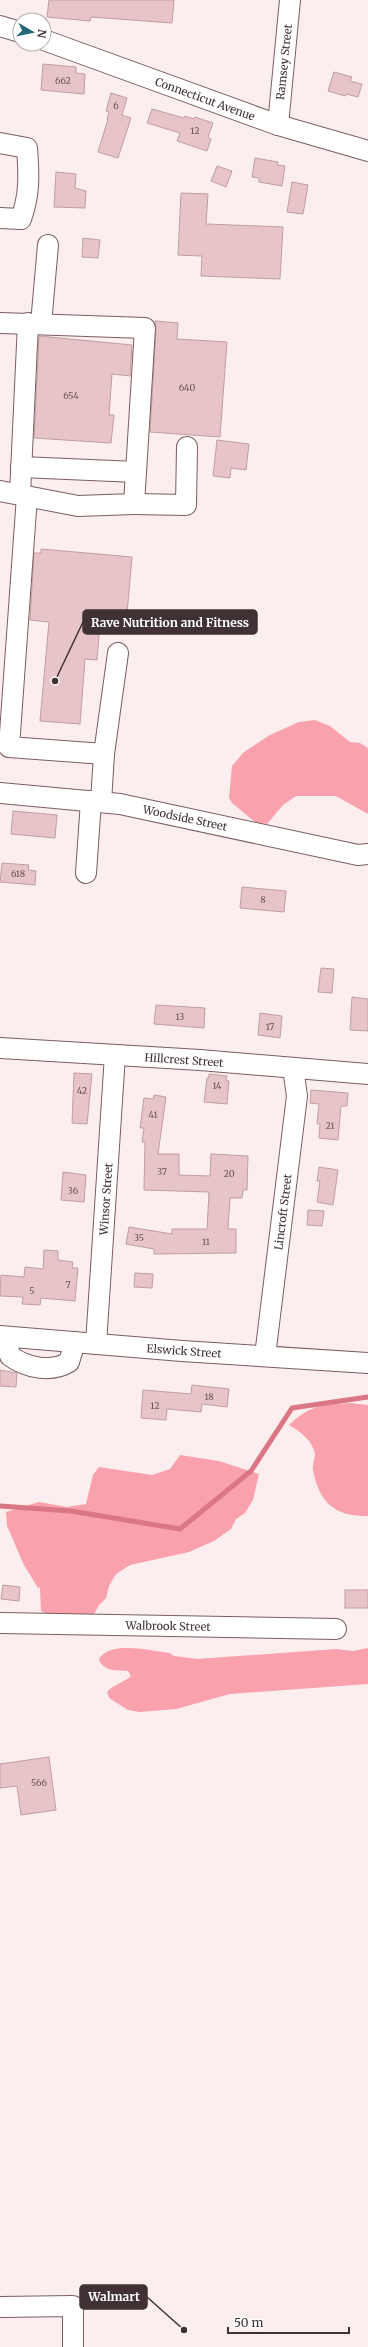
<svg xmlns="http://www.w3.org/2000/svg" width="368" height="2347" font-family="Merriweather,serif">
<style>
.green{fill:#f9a1ac}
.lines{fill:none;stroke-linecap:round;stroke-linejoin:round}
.stream{stroke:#db7684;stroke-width:5}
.building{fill:#e7c4c7;stroke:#c09ea1}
.minor-casing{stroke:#7b5d60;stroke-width:22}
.minor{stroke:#fff;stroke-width:20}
.labels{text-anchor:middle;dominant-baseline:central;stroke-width:3;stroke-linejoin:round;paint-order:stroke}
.number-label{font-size:9px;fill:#6a5659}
.street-label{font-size:11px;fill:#403234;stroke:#fff}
.leader{fill:none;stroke:#403234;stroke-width:1.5}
.callout-dot{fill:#403234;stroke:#fff;stroke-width:1.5}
.callout{fill:#403234;stroke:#403234;stroke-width:1.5}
.callout-label{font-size:12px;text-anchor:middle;font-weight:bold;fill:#fff}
</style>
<rect width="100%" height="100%" fill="#fcedee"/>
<g class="green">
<polygon points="315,720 330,726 350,742 360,743 368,748 368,814 336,796 296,796 283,805 267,824 255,822 232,803 229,798 232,766 244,752 270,735 299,722"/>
<path d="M351,1403L368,1405V1516C335,1517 319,1502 313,1470C312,1465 315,1459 315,1454C312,1440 301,1432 289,1425C312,1404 322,1405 351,1403Z"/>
<path d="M180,1455L219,1461L259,1474L253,1500L245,1513L236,1519L231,1529L214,1541L189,1552L130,1565L116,1574L109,1586L106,1598L99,1605L94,1614C81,1618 54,1619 41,1611L40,1587L38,1588L24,1565L7,1526L6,1512L39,1502L67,1507L86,1504L93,1475L99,1467L152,1475L170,1469Z"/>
<path d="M368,1648V1684L230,1694L176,1709L140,1712L128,1710L109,1698L107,1692C113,1685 123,1683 131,1676L128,1671C117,1670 103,1672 99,1659C111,1640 150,1651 170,1653L174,1656L197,1659L336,1649L353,1651Z"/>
</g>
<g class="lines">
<polyline class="stream" points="0,1506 71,1511 180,1529 251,1471 292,1408 368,1397"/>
</g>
<g class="building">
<polygon points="49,0 174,0 172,23 91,17 90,21 47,17"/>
<polygon points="43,64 76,67 76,73 85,74 84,94 41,90"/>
<polygon points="334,72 352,77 350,81 362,84 358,97 346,94 345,96 328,91"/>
<polygon points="111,93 127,98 122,115 131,118 118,158 98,152 108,119 107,119 109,112 106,111"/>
<polygon points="152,109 184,118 185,116 194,119 195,117 213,123 208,137 211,139 207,151 177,141 180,133 147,123"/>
<polygon points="255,158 278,162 277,165 285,166 282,186 259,182 259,178 252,177"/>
<polygon points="217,166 232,171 226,187 211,181"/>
<polygon points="56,172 76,174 75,188 86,191 85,208 54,207"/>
<polygon points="292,182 308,185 303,214 287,212"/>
<polygon points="181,193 208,194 206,224 283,227 280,279 201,276 202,256 178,255"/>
<polygon points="83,238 100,240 98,258 82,257"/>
<polygon points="155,321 178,323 177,339 227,342 220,437 150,432 156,329"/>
<polygon points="39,336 132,345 130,376 112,374 109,415 114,415 111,443 34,438"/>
<polygon points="217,440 249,444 246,470 231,468 230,478 213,476"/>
<polygon points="41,549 132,557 126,625 100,623 97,660 85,659 80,724 40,721 49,622 30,620 34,553 41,553"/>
<polygon points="13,811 57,815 55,838 11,834"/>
<polygon points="2,863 29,865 28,870 36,871 35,885 0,882"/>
<polygon points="242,887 286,891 284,912 240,908"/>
<polygon points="321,968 334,969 332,993 318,992"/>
<polygon points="352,997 368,999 368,1031 350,1030"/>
<polygon points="156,1005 205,1008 204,1028 154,1024"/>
<polygon points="260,1013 282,1016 280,1038 258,1035"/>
<polygon points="74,1073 92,1074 87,1124 72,1123"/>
<polygon points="209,1074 227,1076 226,1080 229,1081 227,1104 204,1102 207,1078 209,1078"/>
<polygon points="311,1090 348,1093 347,1106 341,1106 338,1140 319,1138 320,1124 317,1124 319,1104 310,1103"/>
<polygon points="154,1095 166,1097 158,1154 179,1154 179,1175 210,1176 211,1154 248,1156 247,1190 243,1190 242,1198 230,1198 228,1229 236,1229 236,1253 154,1254 154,1249 126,1244 129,1227 172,1234 172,1229 207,1229 209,1192 144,1190 145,1142 142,1142 144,1128 140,1128 144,1098 153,1099"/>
<polygon points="319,1167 338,1170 333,1205 317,1202 320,1181 317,1181"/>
<polygon points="63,1172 86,1175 84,1202 61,1200"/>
<polygon points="308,1210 324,1211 322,1226 307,1225"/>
<polygon points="44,1250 58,1251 58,1260 73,1262 72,1268 78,1268 75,1301 41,1298 40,1305 22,1304 23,1297 0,1296 1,1275 24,1277 25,1267 43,1269"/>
<polygon points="135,1273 153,1274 152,1288 134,1287"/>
<polygon points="0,1370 17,1373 16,1387 0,1386"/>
<polygon points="192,1385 229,1389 227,1407 202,1404 201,1412 167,1409 166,1420 141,1418 143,1390 191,1394"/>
<polygon points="3,1585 20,1587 19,1601 1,1599"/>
<rect x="345" y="1590" width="23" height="18"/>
<polygon points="49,1757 56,1810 21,1815 17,1786 0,1788 0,1764"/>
</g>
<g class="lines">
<defs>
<g id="minor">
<polyline points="0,26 20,32"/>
<polyline points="44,40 278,125 368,151"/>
<polyline points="278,125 290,0"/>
<path d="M0,143L27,148C29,175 30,194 21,219L0,218"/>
<polyline points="0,323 145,328 134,504 78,506 0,491"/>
<polyline points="41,324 48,245"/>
<polyline points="21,467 136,472"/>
<polyline points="20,494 28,323"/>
<polyline points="27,496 9,747 104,754 101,802"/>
<polyline points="134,504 186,505 187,447"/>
<polyline points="104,754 118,653"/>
<polyline points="0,793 120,804 358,855 368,854"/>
<polyline points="86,873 91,801"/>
<polyline points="0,1048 200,1060 368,1074"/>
<polyline points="0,1336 182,1351 368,1363"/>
<path d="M6,1337L10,1356C27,1368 51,1373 69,1362L75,1342"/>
<polyline points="96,1344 115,1055"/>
<polyline points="265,1356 297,1096 293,1068"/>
<polyline points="0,1623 336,1629"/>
<polyline points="0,2307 73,2306 73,2347"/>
</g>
</defs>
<use href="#minor" class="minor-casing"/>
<use href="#minor" class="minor"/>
</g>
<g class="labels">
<g class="number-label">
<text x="63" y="80">662</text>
<text x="116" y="105">6</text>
<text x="195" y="130">12</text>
<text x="187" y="387">640</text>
<text x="71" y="395">654</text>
<text x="18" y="873">618</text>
<text x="263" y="899">8</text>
<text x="180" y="1016">13</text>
<text x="270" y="1026">17</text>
<text x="217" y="1085">14</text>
<text x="82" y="1090">42</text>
<text x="153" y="1114">41</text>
<text x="330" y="1125">21</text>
<text x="162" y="1171">37</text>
<text x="229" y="1173">20</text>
<text x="73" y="1190">36</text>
<text x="139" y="1237">35</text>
<text x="206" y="1241">11</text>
<text x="68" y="1284">7</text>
<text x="32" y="1290">5</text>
<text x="209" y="1396">18</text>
<text x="155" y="1405">12</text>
<text x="39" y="1782">566</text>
</g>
<g class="street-label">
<text transform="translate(284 62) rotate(-84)">Ramsey Street</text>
<text transform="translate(205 99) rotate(20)">Connecticut Avenue</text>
<text transform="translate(185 818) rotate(12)">Woodside Street</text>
<text transform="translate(184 1060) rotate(4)">Hillcrest Street</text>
<text transform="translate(106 1199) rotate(-86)">Winsor Street</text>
<text transform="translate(283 1212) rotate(-83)">Lincroft Street</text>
<text transform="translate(184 1351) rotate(4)">Elswick Street</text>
<text transform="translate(168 1626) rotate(1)">Walbrook Street</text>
</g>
</g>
<path class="leader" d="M55 681L83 622M184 2330L147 2297"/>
<g class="callout-dot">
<circle cx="55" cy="681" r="4"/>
<circle cx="184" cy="2330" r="4"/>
</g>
<g class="callout">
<rect x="83" y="610" width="174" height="24" rx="4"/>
<rect x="80" y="2285" width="67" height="24" rx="4"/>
</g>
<g class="callout-label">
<text x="170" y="627">Rave Nutrition and Fitness</text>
<text x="114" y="2301">Walmart</text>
</g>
<g transform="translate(32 32) rotate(99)"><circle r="19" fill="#ffffff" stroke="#b3adae"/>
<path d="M0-3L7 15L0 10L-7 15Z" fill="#236679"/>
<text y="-6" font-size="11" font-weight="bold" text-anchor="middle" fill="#403234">N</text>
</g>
<path d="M228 2327v6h121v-6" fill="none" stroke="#403234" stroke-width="2"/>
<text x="234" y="2327" font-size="12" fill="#403234" stroke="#ffffff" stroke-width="3" paint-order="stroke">50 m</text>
</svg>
